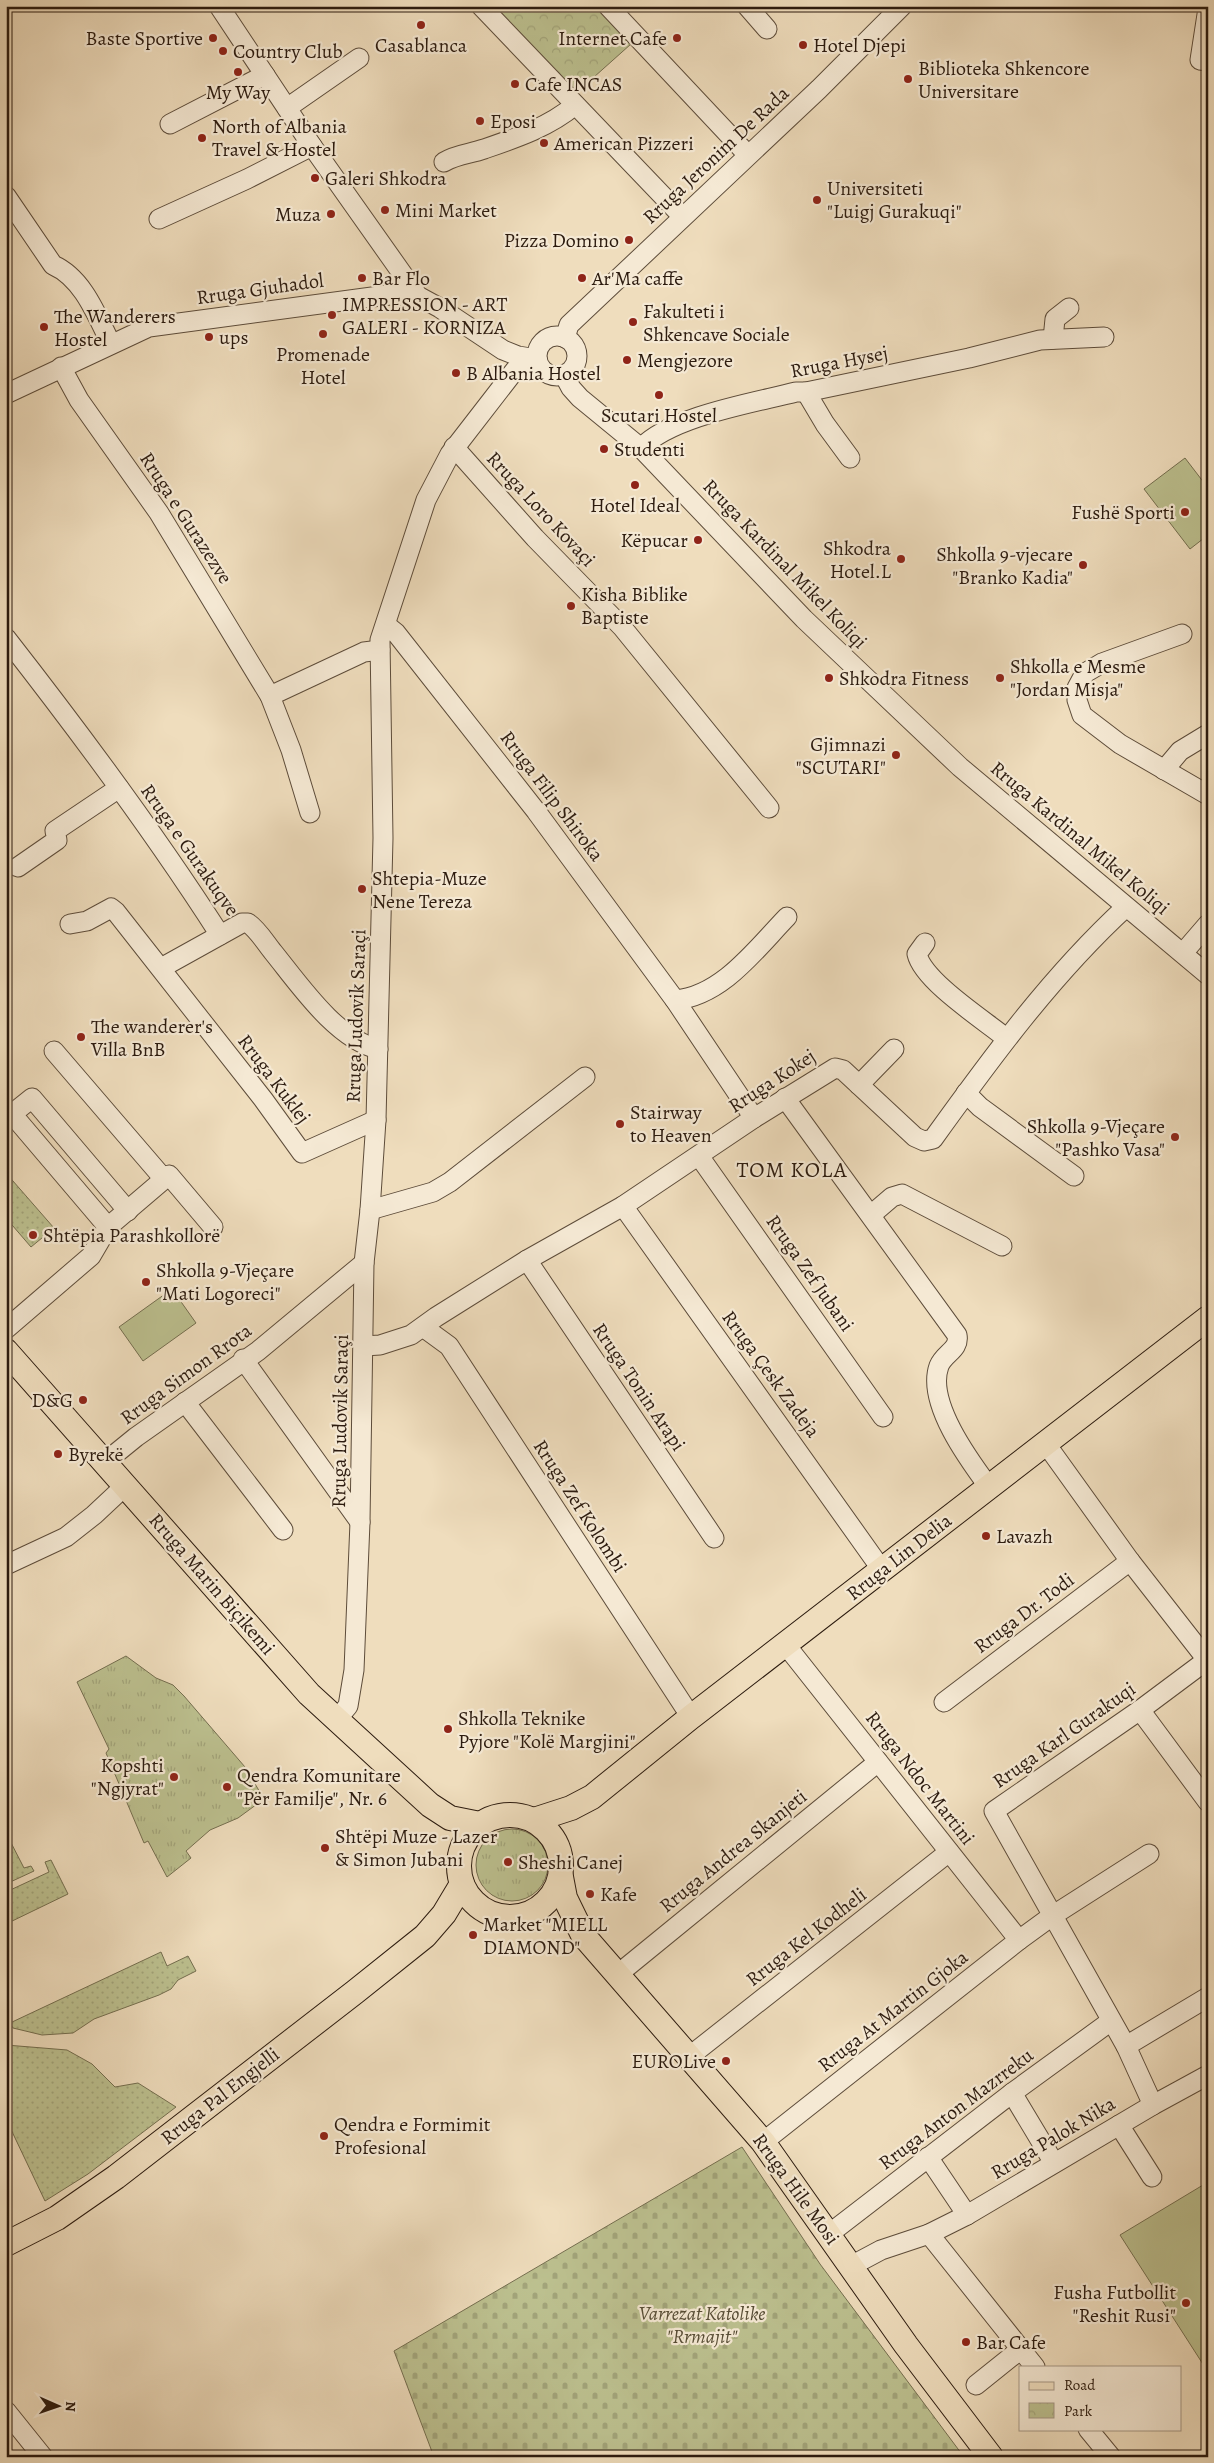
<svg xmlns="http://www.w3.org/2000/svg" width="1214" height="2463" font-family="Alegreya,serif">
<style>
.grass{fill:url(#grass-tufts);stroke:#746e4f}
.cemetery{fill:url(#cemetery-stones);stroke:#746e4f}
.park{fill:url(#park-crowns);stroke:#746e4f}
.garden{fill:url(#garden-dots);stroke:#746e4f}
.pitch{fill:#bcc08f;stroke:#746e4f}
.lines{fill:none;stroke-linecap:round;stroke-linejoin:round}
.minor-casing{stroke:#5d4c3a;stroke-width:21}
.major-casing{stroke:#2c1b0f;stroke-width:26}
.minor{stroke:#f5e9d4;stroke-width:19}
.major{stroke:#efddbd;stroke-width:24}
.poi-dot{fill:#8f2418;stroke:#f5e9d4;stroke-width:2}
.labels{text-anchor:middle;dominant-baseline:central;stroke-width:4.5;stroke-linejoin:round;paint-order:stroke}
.poi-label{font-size:20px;fill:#2c1b0f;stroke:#f5e9d4;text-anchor:start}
.street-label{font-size:20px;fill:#2c1b0f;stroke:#f5e9d4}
.park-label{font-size:20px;font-style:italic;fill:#574d35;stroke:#f5e9d4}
.quarter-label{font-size:22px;letter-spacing:1px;fill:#2c1b0f;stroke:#f5e9d4}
</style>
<defs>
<pattern id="grass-tufts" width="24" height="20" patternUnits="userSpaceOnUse" patternTransform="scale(1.25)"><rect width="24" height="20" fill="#bcc08f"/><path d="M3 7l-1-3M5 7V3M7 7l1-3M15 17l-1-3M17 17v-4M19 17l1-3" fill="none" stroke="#a2a47a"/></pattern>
<pattern id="cemetery-stones" width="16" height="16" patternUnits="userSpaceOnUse" patternTransform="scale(1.25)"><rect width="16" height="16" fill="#bcc08f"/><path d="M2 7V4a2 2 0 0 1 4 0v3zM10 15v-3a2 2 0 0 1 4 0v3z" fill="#a2a47a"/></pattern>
<pattern id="park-crowns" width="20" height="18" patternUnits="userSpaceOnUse" patternTransform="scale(1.25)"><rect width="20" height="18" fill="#bcc08f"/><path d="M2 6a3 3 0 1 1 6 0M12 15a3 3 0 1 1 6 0" fill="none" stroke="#a2a47a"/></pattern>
<pattern id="garden-dots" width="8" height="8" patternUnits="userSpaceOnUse" patternTransform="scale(1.25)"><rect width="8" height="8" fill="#bcc08f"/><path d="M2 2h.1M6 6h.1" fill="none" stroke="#a2a47a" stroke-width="1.8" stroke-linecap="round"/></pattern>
</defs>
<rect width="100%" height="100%" fill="#efddbd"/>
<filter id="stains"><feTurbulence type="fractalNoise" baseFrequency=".004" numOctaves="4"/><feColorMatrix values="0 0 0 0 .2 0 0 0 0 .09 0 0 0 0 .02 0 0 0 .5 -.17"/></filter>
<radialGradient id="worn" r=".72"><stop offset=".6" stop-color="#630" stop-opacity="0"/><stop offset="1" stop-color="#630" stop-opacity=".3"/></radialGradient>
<g class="grass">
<polygon points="126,1656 156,1678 173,1685 184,1696 245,1767 264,1799 238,1818 210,1830 186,1851 191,1858 167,1877 148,1841 144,1843 106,1753 109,1749 77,1682"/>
<circle cx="512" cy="1865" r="36"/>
</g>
<polygon class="cemetery" points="742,2147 820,2264 964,2457 434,2457 394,2351"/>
<polygon class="park" points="493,6 595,6 631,44 575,94"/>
<g class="garden">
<polygon points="6,1173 54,1228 31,1247 6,1218"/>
<polygon points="6,1833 24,1868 31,1866 34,1871 6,1884"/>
<polygon points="51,1860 68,1894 6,1924 6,1892 49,1872 45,1862"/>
<polygon points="161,1952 167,1966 188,1956 196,1971 178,1980 171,1989 159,1995 94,2019 73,2033 42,2035 13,2028 10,2023"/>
<polygon points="6,2045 67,2050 92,2064 115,2087 138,2083 176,2107 88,2174 45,2201 6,2119"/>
</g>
<g class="pitch">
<polygon points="1185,458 1208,488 1208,535 1190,549 1144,489"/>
<polygon points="172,1289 196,1323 143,1361 119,1327"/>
<polygon points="1208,2182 1208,2372 1120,2235"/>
</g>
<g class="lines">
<defs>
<g id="minor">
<polyline points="219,6 312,146 418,296 440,308 503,350 518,356 537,359"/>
<polyline points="481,6 682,216"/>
<polyline points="608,6 748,155"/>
<polyline points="747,6 767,29"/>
<polyline points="1208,8 1200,60 1208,61"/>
<polyline points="287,108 359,58"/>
<polyline points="170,124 265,75"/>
<path d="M444,162C457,154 470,154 484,149C516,138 549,127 575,105"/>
<path d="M6,196L53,265C83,278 97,316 111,344"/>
<polyline points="159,219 247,179 312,146"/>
<circle cx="557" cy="356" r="20"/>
<polyline points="565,338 569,325 819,89 902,6"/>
<polyline points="1053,339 1055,319 1069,308"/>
<polyline points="61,367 79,400 159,513 270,696 291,750 310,813"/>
<polyline points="564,375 571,388 580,398 641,448 804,619 960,767 1208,975"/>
<polyline points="806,392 825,424 850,458"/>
<polyline points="6,394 149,327 387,295 418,296"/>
<polyline points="454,447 535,538 622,627 769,808"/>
<path d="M641,448C672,416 753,403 796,392H806L969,358L1040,340L1104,337"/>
<polyline points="386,625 396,633 536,811 675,1000 754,1118"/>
<polyline points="1182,634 1102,663 1085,673 1077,688 1077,700 1082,715 1120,744 1208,795"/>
<path d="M6,638C81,734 154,832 220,935"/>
<polyline points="270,696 364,652 380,650"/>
<polyline points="1164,770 1180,751 1208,734"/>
<polyline points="18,867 57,840 55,831 119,788"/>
<polyline points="70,924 87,921 111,908 116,912 263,1099 302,1153 376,1120"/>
<path d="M925,943L917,954C923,981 984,1020 1006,1038"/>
<polyline points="1183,953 1208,924"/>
<path d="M161,968L242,923H248C258,930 265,942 273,952C299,984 336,1039 378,1049"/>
<path d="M675,1000C722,996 756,949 787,917"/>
<polyline points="54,1051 164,1179"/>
<polyline points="859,1085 894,1049"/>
<polyline points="966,1093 980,1107 1074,1176"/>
<path d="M785,1098L957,1335C960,1350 944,1353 939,1366C926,1402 969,1460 989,1487"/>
<polyline points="699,1156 883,1417"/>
<polyline points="623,1206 882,1570"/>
<polyline points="370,1210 433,1192 450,1182 585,1077"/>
<polyline points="871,1215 892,1197 902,1194 1002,1246"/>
<polyline points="108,1227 12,1114 32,1098 128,1211"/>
<polyline points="527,1260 714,1538"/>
<polyline points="423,1327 449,1346 691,1717"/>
<polyline points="6,1329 91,1256 108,1227 169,1175 213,1227"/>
<path d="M364,1346L380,1345L411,1335L436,1317L527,1260L623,1206L754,1118L835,1068L843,1070L915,1137L924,1141L933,1139C992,1057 1052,975 1126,907"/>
<polyline points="243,1359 360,1522"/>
<polyline points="185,1402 283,1530"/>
<polyline points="1046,1444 1130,1561 1208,1661"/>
<polyline points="104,1463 136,1437 258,1351 364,1263"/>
<polyline points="6,1565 66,1537 94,1515 125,1486"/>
<polyline points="785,1644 1019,1940"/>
<polyline points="944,1702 1130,1561"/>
<polyline points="1140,1710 1208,1802"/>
<polyline points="337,1719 348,1706 354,1670 360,1522 364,1263 370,1210 376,1120 383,838 380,640 426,500 450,454 515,370 537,360"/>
<polyline points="617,1975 878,1762"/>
<polyline points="1126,2046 1208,1997"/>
<polyline points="690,2056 949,1852"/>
<polyline points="1012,2093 1054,2163"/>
<polyline points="1153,2105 1126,2046 994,1811 1140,1710 1207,1660"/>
<polyline points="1119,2125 1152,2177"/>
<polyline points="763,2142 1019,1940 1052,1916 1149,1854"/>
<polyline points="928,2157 967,2215"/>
<polyline points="829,2234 1012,2093 1111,2021"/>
<polyline points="929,2234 1035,2367"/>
<polyline points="851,2266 881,2250 929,2234 967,2215 1153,2105 1208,2075"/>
<polyline points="976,2385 1021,2349"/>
<polyline points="6,2411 43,2457"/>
<polyline points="1088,2429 1111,2457"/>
</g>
<g id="major">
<polyline points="6,1351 309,1694 430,1805 450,1818 480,1824"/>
<circle cx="510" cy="1866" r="51"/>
<polyline points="534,1820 571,1808 592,1797 691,1717 1208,1318"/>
<polyline points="561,1877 565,1898 583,1935 763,2142 906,2345 991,2457"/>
<polyline points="6,2244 57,2218 116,2177 355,1992 425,1936 444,1914 462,1884"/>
</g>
</defs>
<use href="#minor" class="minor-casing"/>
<use href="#major" class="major-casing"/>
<use href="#minor" class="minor"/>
<use href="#major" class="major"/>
</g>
<g class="poi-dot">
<circle cx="421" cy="25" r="5"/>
<circle cx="213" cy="38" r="5"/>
<circle cx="677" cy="38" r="5"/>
<circle cx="803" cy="45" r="5"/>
<circle cx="223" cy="51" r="5"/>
<circle cx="238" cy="72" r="5"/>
<circle cx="908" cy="79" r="5"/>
<circle cx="515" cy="84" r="5"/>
<circle cx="480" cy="121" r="5"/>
<circle cx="202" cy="138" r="5"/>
<circle cx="544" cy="143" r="5"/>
<circle cx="315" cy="178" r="5"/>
<circle cx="817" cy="200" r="5"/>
<circle cx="385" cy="210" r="5"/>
<circle cx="331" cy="214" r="5"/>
<circle cx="629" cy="240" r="5"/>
<circle cx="362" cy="278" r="5"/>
<circle cx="582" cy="278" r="5"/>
<circle cx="332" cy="315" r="5"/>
<circle cx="633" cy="322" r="5"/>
<circle cx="44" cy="327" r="5"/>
<circle cx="323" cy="334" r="5"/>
<circle cx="209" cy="337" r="5"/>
<circle cx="627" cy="360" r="5"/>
<circle cx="456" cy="373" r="5"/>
<circle cx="659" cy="395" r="5"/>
<circle cx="604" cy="449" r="5"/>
<circle cx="635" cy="485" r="5"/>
<circle cx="1185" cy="512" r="5"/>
<circle cx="698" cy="540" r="5"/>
<circle cx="901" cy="559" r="5"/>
<circle cx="1083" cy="565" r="5"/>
<circle cx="571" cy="606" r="5"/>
<circle cx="829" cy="678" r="5"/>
<circle cx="1000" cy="678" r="5"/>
<circle cx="896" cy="755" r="5"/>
<circle cx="362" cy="889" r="5"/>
<circle cx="81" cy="1037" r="5"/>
<circle cx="620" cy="1124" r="5"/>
<circle cx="1175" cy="1137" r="5"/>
<circle cx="33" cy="1235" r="5"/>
<circle cx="146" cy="1282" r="5"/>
<circle cx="83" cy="1400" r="5"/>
<circle cx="58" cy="1454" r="5"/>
<circle cx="986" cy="1536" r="5"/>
<circle cx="448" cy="1729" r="5"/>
<circle cx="174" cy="1777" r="5"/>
<circle cx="227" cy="1787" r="5"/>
<circle cx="325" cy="1848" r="5"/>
<circle cx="508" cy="1862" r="5"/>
<circle cx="590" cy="1894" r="5"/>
<circle cx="473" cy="1935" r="5"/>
<circle cx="726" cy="2061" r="5"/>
<circle cx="324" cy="2136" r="5"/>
<circle cx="1186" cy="2303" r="5"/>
<circle cx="966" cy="2342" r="5"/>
</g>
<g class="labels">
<g class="poi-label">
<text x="203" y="38" text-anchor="end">Baste Sportive</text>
<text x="667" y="38" text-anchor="end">Internet Cafe</text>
<text x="421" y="45" text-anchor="middle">Casablanca</text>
<text x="813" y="45">Hotel Djepi</text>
<text x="233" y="51">Country Club</text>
<text x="918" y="68">Biblioteka Shkencore<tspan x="918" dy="23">Universitare</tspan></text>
<text x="525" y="84">Cafe INCAS</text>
<text x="238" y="92" text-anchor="middle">My Way</text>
<text x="490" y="121">Eposi</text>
<text x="212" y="126">North of Albania<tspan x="212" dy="23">Travel &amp; Hostel</tspan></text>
<text x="554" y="143">American Pizzeri</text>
<text x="325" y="178">Galeri Shkodra</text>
<text x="827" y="188">Universiteti<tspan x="827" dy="23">"Luigj Gurakuqi"</tspan></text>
<text x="395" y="210">Mini Market</text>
<text x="321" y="214" text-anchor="end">Muza</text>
<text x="619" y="240" text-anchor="end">Pizza Domino</text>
<text x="372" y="278">Bar Flo</text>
<text x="592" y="278">Ar'Ma caffe</text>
<text x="342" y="304">IMPRESSION - ART<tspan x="342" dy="23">GALERI - KORNIZA</tspan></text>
<text x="643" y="311">Fakulteti i<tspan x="643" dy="23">Shkencave Sociale</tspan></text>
<text x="54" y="316">The Wanderers<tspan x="54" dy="23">Hostel</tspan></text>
<text x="219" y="337">ups</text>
<text x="323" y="354" text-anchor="middle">Promenade<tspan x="323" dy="23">Hotel</tspan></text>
<text x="637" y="360">Mengjezore</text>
<text x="466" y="373">B Albania Hostel</text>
<text x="659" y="415" text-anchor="middle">Scutari Hostel</text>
<text x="614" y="449">Studenti</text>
<text x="635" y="505" text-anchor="middle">Hotel Ideal</text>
<text x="1175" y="512" text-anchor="end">Fushë Sporti</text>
<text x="688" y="540" text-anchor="end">Këpucar</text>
<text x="891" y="548" text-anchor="end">Shkodra<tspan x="891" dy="23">Hotel.L</tspan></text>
<text x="1073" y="554" text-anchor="end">Shkolla 9-vjecare<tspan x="1073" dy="23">"Branko Kadia"</tspan></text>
<text x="581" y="594">Kisha Biblike<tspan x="581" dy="23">Baptiste</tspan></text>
<text x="1010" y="666">Shkolla e Mesme<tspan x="1010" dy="23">"Jordan Misja"</tspan></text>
<text x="839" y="678">Shkodra Fitness</text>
<text x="886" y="744" text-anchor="end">Gjimnazi<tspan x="886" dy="23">"SCUTARI"</tspan></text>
<text x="372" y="878">Shtepia-Muze<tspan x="372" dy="23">Nene Tereza</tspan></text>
<text x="91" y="1026">The wanderer's<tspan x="91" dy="23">Villa BnB</tspan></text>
<text x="630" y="1112">Stairway<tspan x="630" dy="23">to Heaven</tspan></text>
<text x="1165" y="1126" text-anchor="end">Shkolla 9-Vjeçare<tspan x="1165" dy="23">"Pashko Vasa"</tspan></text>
<text x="43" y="1235">Shtëpia Parashkollorë</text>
<text x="156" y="1270">Shkolla 9-Vjeçare<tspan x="156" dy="23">"Mati Logoreci"</tspan></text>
<text x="73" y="1400" text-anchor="end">D&amp;G</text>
<text x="68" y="1454">Byrekë</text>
<text x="996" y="1536">Lavazh</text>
<text x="458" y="1718">Shkolla Teknike<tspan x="458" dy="23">Pyjore "Kolë Margjini"</tspan></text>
<text x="164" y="1765" text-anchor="end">Kopshti<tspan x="164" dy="23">"Ngjyrat"</tspan></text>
<text x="237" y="1775">Qendra Komunitare<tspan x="237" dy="23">"Për Familje", Nr. 6</tspan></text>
<text x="335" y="1836">Shtëpi Muze - Lazer<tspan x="335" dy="23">&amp; Simon Jubani</tspan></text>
<text x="518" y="1862">Sheshi Canej</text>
<text x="600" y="1894">Kafe</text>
<text x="483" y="1924">Market "MIELL<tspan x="483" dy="23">DIAMOND"</tspan></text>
<text x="716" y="2061" text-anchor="end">EUROLive</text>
<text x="334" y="2124">Qendra e Formimit<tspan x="334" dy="23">Profesional</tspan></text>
<text x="1176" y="2292" text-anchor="end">Fusha Futbollit<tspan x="1176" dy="23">"Reshit Rusi"</tspan></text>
<text x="976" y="2342">Bar Cafe</text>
</g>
<g class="street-label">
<text transform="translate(716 155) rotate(-43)">Rruga Jeronim De Rada</text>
<text transform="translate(260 289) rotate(-8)">Rruga Gjuhadol</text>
<text transform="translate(839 362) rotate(-11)">Rruga Hysej</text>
<text transform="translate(541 509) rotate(47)">Rruga Loro Kovaçi</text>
<text transform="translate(186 518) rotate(57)">Rruga e Gurazezve</text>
<text transform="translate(785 564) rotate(46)">Rruga Kardinal Mikel Koliqi</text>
<text transform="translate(552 796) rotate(53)">Rruga Filip Shiroka</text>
<text transform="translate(1080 838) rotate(40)">Rruga Kardinal Mikel Koliqi</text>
<text transform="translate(190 850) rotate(55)">Rruga e Gurakuqve</text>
<text transform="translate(356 1016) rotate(-88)">Rruga Ludovik Saraçi</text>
<text transform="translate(274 1079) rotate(53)">Rruga Kuklej</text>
<text transform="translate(772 1081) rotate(-33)">Rruga Kokej</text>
<text transform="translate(810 1273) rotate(55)">Rruga Zef Jubani</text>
<text transform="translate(186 1374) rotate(-36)">Rruga Simon Rrota</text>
<text transform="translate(771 1374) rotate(54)">Rruga Çesk Zadeja</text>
<text transform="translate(639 1387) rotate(56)">Rruga Tonin Arapi</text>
<text transform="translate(340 1421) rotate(-89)">Rruga Ludovik Saraçi</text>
<text transform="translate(580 1506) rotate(57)">Rruga Zef Kolombi</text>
<text transform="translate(899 1557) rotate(-38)">Rruga Lin Delia</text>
<text transform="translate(212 1584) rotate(49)">Rruga Marin Biçikemi</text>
<text transform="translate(1024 1613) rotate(-37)">Rruga Dr. Todi</text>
<text transform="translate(1064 1735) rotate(-35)">Rruga Karl Gurakuqi</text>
<text transform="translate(920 1778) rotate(52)">Rruga Ndoc Martini</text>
<text transform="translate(733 1851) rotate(-39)">Rruga Andrea Skanjeti</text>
<text transform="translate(806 1937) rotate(-38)">Rruga Kel Kodheli</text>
<text transform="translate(893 2011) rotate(-38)">Rruga At Martin Gjoka</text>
<text transform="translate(220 2096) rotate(-38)">Rruga Pal Engjelli</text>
<text transform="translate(956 2109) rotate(-37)">Rruga Anton Mazrreku</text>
<text transform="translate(1053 2138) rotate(-31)">Rruga Palok Nika</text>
<text transform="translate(796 2189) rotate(54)">Rruga Hile Mosi</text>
</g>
<g class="park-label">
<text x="702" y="2313">Varrezat Katolike<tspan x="702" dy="23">"Rrmajit"</tspan></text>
</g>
<g class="quarter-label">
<text x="792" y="1170">TOM KOLA</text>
</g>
</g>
<rect width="1214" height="2463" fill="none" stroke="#efddbd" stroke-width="25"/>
<rect x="8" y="8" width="1199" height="2448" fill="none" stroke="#2c1b0f" stroke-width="2.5"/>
<rect x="12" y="12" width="1189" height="2438" fill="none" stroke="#2c1b0f"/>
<rect x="1019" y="2366" width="162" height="65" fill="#f5e9d4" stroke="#a59785"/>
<rect x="1029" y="2382" width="25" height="8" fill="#efddbd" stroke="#a59785"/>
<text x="1064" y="2390" font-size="15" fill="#2c1b0f">Road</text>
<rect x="1029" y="2403" width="25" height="15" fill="url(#park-crowns)" stroke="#a59785"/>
<text x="1064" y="2416" font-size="15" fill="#2c1b0f">Park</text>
<g transform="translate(58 2406) rotate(92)" stroke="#f5e9d4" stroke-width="4" paint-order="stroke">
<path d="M0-4L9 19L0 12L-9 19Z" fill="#2c1b0f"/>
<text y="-8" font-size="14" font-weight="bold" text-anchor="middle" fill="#2c1b0f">N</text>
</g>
<rect width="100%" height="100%" filter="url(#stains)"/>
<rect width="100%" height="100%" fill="url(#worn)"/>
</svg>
